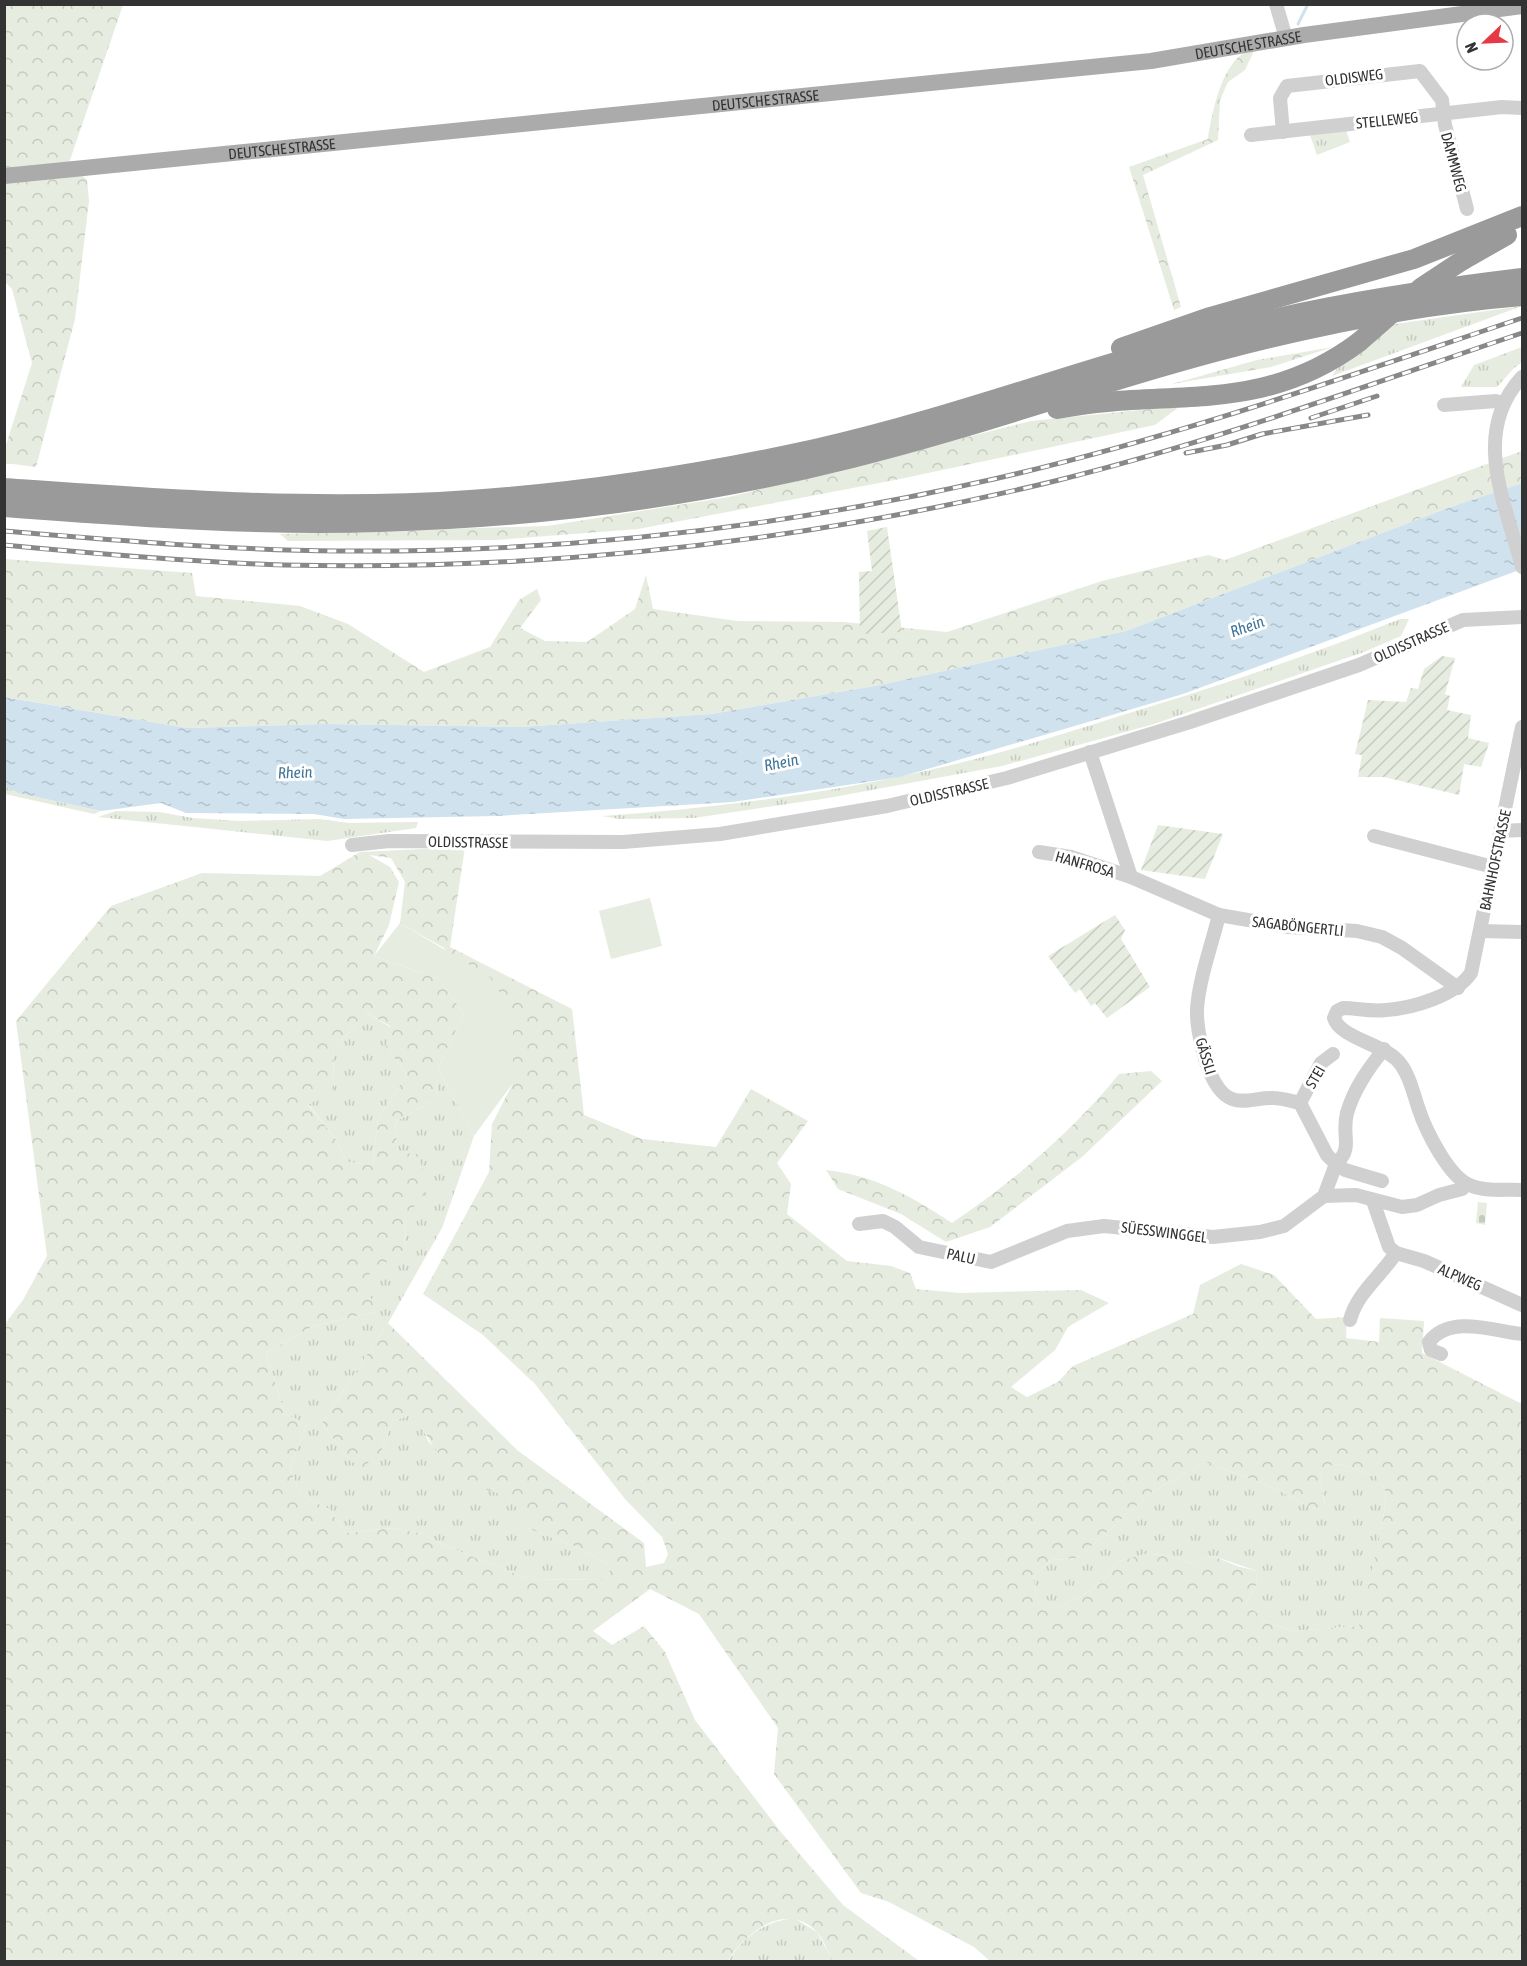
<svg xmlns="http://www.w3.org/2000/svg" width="1527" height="1966" font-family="'Asap Condensed',sans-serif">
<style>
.grass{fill:url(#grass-tufts)}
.forest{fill:url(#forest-crowns);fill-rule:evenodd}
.cemetery{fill:url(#cemetery-stones)}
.garden{fill:url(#garden-furrows)}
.pitch{fill:#e6ecdf}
.water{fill:url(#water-ripples)}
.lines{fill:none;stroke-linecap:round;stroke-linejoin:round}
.stream{stroke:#cfe2ee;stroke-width:3}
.minor{stroke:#d0d0d0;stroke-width:14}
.major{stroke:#ababab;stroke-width:16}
.highway{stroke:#9a9a9a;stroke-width:20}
.rail-casing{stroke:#888;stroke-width:5}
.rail{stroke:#fff;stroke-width:3;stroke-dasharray:9;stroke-linecap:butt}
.highway-bridge{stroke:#9a9a9a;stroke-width:20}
.labels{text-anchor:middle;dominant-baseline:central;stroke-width:6;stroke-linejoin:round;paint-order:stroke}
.street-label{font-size:15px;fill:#333;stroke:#fff}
.water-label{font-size:16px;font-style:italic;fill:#3f7597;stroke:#fff}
</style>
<defs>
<pattern id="grass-tufts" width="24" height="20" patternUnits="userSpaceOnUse" patternTransform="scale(1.5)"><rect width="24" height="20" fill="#e6ecdf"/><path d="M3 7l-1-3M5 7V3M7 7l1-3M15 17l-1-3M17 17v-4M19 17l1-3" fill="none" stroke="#c6cbc0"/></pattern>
<pattern id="forest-crowns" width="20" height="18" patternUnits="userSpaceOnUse" patternTransform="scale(1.5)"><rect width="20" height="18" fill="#e6ecdf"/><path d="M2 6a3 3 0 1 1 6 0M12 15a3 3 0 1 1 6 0" fill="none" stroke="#c6cbc0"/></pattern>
<pattern id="cemetery-stones" width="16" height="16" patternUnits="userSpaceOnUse" patternTransform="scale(1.5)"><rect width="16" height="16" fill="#e6ecdf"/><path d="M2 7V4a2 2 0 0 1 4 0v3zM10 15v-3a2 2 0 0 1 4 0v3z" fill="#c6cbc0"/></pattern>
<pattern id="garden-furrows" width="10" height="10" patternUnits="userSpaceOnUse" patternTransform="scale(1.5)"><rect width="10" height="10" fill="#e6ecdf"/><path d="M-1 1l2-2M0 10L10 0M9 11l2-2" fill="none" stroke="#c6cbc0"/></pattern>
<pattern id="water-ripples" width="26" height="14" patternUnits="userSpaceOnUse" patternTransform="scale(1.5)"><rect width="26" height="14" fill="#cfe2ee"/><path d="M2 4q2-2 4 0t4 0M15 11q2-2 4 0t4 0" fill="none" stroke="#b2c2cd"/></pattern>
</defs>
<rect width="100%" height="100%" fill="#fff"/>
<g class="grass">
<polygon points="1346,130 1350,142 1317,155 1310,135"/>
<polygon points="1522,306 1332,376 1340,364 1395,324"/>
<polygon points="1522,347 1522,362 1513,369 1497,387 1461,387 1474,365"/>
<path d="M1400,619H1409L1401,636L1364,652L1154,724L1002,766L828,798L694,818L620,819L602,816C718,808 834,793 947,766C1016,750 1084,727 1152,706C1236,680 1319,652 1400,619Z"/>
<polygon points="5,786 18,793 101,811 94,814 5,794"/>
<polygon points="116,811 159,812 193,818 240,821 319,819 349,823 418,822 416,828 327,841 98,817"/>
<polygon points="367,1013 390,1027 386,1047 407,1075 378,1118 373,1165 347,1162 335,1138 308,1104 334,1089 333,1049"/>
<polygon points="438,1068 474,1136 442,1228 388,1323 322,1423 350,1461 381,1452 393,1421 410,1415 419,1418 428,1441 469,1481 503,1493 519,1509 527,1528 574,1546 607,1563 610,1570 606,1580 528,1579 446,1546 423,1534 393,1528 346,1533 329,1509 300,1495 290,1468 307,1424 285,1414 266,1353 313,1326 376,1312 363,1278 406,1249 405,1216 429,1189 398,1153 395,1122 436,1099"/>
<polygon points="1206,1462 1276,1489 1314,1509 1325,1504 1320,1478 1325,1467 1339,1464 1376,1476 1386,1492 1383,1522 1360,1626 1292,1631 1265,1621 1246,1603 1256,1585 1257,1571 1213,1556 1192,1564 1166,1555 1146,1554 1119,1561 1105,1579 1085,1594 1062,1606 1043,1612 1036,1598 1033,1578 1051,1560 1078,1558 1152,1492"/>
<path d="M794,1918L817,1932L833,1961L728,1962C744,1935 764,1922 794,1918Z"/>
</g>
<g class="forest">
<polygon points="5,5 123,5 69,163 87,180 89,201 75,319 36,467 5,463 5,448 32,363 12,289 5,282"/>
<path d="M1255,49L1245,70L1228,82L1220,100L1218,140L1143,175L1181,307L1174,310L1129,167L1208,139C1212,113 1223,53 1255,49Z"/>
<polygon points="1333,347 1271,367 1172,384 1257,360"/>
<polygon points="1180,406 1155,425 895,480 638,529 496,540 288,541 280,534 547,526 729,497 1031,421"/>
<polygon points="1522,451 1522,483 1445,509 1126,631 880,685 711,714 521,727 325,724 187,728 5,697 4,559 192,573 196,596 300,606 348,624 424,672 490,647 519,600 537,589 541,600 520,628 545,641 587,642 635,609 646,575 653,609 737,621 844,622 947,632 1102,581 1208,555 1225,560"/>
<path d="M465,847L450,947L572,1009L584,1115L642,1139L716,1147L751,1089L808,1121L777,1163L791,1184L787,1214L847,1261L891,1266L910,1273L916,1289L960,1293L1081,1290L1109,1303L1068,1327L1055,1350L1011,1387L1027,1397L1058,1382L1073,1366L1193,1314L1200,1285L1241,1264L1274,1275L1316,1319L1347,1317L1346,1338L1379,1342L1380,1318L1424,1321L1422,1353L1522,1404V1961H990L974,1947L889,1902L861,1893L774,1774L778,1728L699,1614L650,1589L593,1631L612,1645L644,1626L665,1652L695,1720L780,1831L843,1905L919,1961H833C828,1953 824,1940 817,1932C787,1900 745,1933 728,1961L5,1962V1324L23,1300L47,1256L16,1021L111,906L202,873L320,876L360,852ZM369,855L391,858L405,882L400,923L444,948L513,1083L492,1124L489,1172L423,1294L483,1335L535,1384L625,1499L662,1537L668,1554L664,1563L646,1567L644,1543L517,1450L388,1323L322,1423L350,1461L363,1467L381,1452L393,1421L410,1415L418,1418C429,1443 444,1465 468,1480C498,1500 509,1484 527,1528L574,1546L607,1563L610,1570L606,1580L528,1579L446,1546L423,1534L393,1528L346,1533L329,1509L300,1495L290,1468L307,1424L285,1414L266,1353L313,1326L376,1312L364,1278L406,1249L405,1217L429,1189L418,1154L398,1153L395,1122L436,1099L438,1068L464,1014L439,979L374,956L389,925L399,882L390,867ZM367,1013L390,1026L386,1047L407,1075L378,1118L373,1165L347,1162L335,1138L308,1105L334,1089L333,1049ZM1206,1462L1276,1489L1314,1509L1325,1505L1320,1478L1325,1467L1339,1464L1376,1476L1386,1492L1383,1522L1359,1626L1292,1631L1265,1621L1246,1603L1256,1585L1257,1571L1237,1566L1213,1556L1192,1564L1166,1555L1146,1554L1119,1561L1105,1579L1085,1594L1062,1606L1043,1611L1036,1598L1033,1578L1051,1560L1078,1558L1152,1492Z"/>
<path d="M1151,1071L1162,1081L1082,1157L990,1227L946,1242L901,1214L838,1189L826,1170C874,1175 913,1197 952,1223C1014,1181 1072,1132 1119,1074Z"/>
</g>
<polygon class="cemetery" points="1478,1202 1487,1203 1485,1225 1476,1223"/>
<g class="garden">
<polygon points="887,527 902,632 860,634 859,572 872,571 867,531"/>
<polygon points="1442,656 1455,658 1445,694 1450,696 1447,710 1471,715 1468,738 1489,743 1481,767 1464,764 1459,795 1384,777 1358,777 1362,755 1355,754 1368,700 1406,702 1411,688 1418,689 1424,669"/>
<polygon points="1158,825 1223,834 1205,879 1141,870"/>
<polygon points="1115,915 1125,930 1121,939 1150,987 1107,1018 1095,1003 1091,1006 1080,989 1075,993 1048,956"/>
</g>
<g class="pitch">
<polygon points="650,898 662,946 611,959 599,911"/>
<polygon points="400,923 490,977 513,1014 513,1083 474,1136 438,1068 464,1014 439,979 374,956"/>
</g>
<polygon class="water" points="1522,483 1522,569 1183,694 1061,730 900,777 733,802 496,816 344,819 314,814 186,813 161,803 101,811 18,793 5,786 4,697 187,728 325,724 521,727 711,714 880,685 1126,631 1445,509"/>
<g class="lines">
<polyline class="stream" points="1298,24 1308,4"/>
<g class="minor">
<polyline points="1276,4 1286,38"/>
<polyline points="1283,132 1280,98 1287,86 1420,71 1442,100 1445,125 1467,209"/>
<polyline points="1251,135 1502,107 1522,108"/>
<path d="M1522,377C1470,433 1506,504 1522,567"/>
<polyline points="1444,405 1496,401 1503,404"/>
<path d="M1522,727L1471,973C1455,996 1413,1008 1386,1010C1371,1012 1357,1008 1343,1008L1337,1011L1334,1018C1340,1038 1383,1044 1398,1061C1409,1073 1413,1092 1418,1107C1425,1129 1449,1179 1472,1186C1487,1192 1507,1189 1522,1190"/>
<polyline points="1090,752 1131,877"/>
<polyline points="1501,831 1522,830"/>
<polyline points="1374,836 1493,867"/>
<polyline points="352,845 389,841 623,842 720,834 887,806 1007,778 1190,722 1359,665 1463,620 1522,617"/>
<polyline points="1039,852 1071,857 1131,877 1219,915 1289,927 1357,931 1382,937 1402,948 1458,988"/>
<path d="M1219,915C1212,944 1199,979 1197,1009C1196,1032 1208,1090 1232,1099C1245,1104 1260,1097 1273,1098C1282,1098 1291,1101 1300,1103L1327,1155L1336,1164C1354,1147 1341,1137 1347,1113C1354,1089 1368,1069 1384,1049"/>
<polyline points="1480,931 1522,932"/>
<polyline points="1300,1103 1321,1063 1333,1054"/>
<polyline points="1324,1196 1356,1195 1402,1207 1417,1205 1439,1195 1462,1189 1467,1184"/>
<polyline points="1373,1201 1389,1247 1396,1253 1424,1261 1522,1305"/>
<polyline points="859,1224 883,1221 895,1227 919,1247 991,1262 1067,1231 1104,1226 1213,1237 1260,1232 1284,1226 1324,1196 1336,1164 1345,1170 1382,1181"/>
<path d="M1350,1320C1357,1293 1380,1277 1396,1253"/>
<path d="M1441,1354L1431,1350L1429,1342C1450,1314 1494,1331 1522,1334"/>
</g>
<path class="major" id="s1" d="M4,176L1151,61L1304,35L1522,6"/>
<g class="highway">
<polyline points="1463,260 1507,235"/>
<polyline points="1121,348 1210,317 1414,259 1522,216"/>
<path d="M1057,409C1168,387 1259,417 1359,342"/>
<path d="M4,488C159,499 315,511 470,500C585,492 701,474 815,449C961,416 1102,361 1247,325C1338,303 1430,289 1522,278"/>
<path d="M4,507C128,516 253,526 377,522C537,518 697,497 852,458C958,432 1061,396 1165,366C1282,332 1401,306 1522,296"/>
</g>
<defs>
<g id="rail">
<polyline points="1311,418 1377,396"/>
<polyline points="1186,453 1227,445 1262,434 1368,415"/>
<path d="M4,531C116,540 227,550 338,551C559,553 779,528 994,479C1174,438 1348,376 1522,318"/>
<path d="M4,545C98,554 190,562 284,565C543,571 803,542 1055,481C1214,442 1368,385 1522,333"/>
</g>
</defs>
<use href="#rail" class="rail-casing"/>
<use href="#rail" class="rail"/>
<polyline class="highway-bridge" points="1359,342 1422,287 1463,260"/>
</g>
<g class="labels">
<g class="street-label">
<text stroke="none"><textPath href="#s1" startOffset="1251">DEUTSCHE STRASSE</textPath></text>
<text transform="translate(1354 77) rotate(-7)">OLDISWEG</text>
<text stroke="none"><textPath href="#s1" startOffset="765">DEUTSCHE STRASSE</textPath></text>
<text transform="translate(1387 120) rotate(-6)">STELLEWEG</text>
<text stroke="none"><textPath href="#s1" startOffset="279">DEUTSCHE STRASSE</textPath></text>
<text transform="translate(1454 162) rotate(75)">DAMMWEG</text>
<text transform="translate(1411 642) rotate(-24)">OLDISSTRASSE</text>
<text transform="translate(949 792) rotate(-13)">OLDISSTRASSE</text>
<text transform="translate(468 842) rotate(1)">OLDISSTRASSE</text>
<text transform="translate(1495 860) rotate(-78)">BAHNHOFSTRASSE</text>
<text transform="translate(1085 864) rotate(16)">HANFROSA</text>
<text transform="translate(1298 926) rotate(6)">SAGABÖNGERTLI</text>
<text transform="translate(1206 1056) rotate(73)">GÄSSLI</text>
<text transform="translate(1315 1077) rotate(-60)">STEI</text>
<text transform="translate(1164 1232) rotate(7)">SÜESSWINGGEL</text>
<text transform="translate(961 1256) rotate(13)">PALU</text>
<text transform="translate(1460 1277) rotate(24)">ALPWEG</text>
</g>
<g class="water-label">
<text transform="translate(1247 626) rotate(-20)">Rhein</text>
<text transform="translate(781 762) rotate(-11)">Rhein</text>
<text transform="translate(295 772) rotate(-2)">Rhein</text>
</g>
</g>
<rect width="1527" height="1966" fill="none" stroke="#333333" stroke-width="12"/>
<g transform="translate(1485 42) rotate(247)"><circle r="28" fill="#ffffff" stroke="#adadad" stroke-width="1.5"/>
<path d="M0-4.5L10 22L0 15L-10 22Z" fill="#e63946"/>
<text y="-9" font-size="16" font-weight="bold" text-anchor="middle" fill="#333333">N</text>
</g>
</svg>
